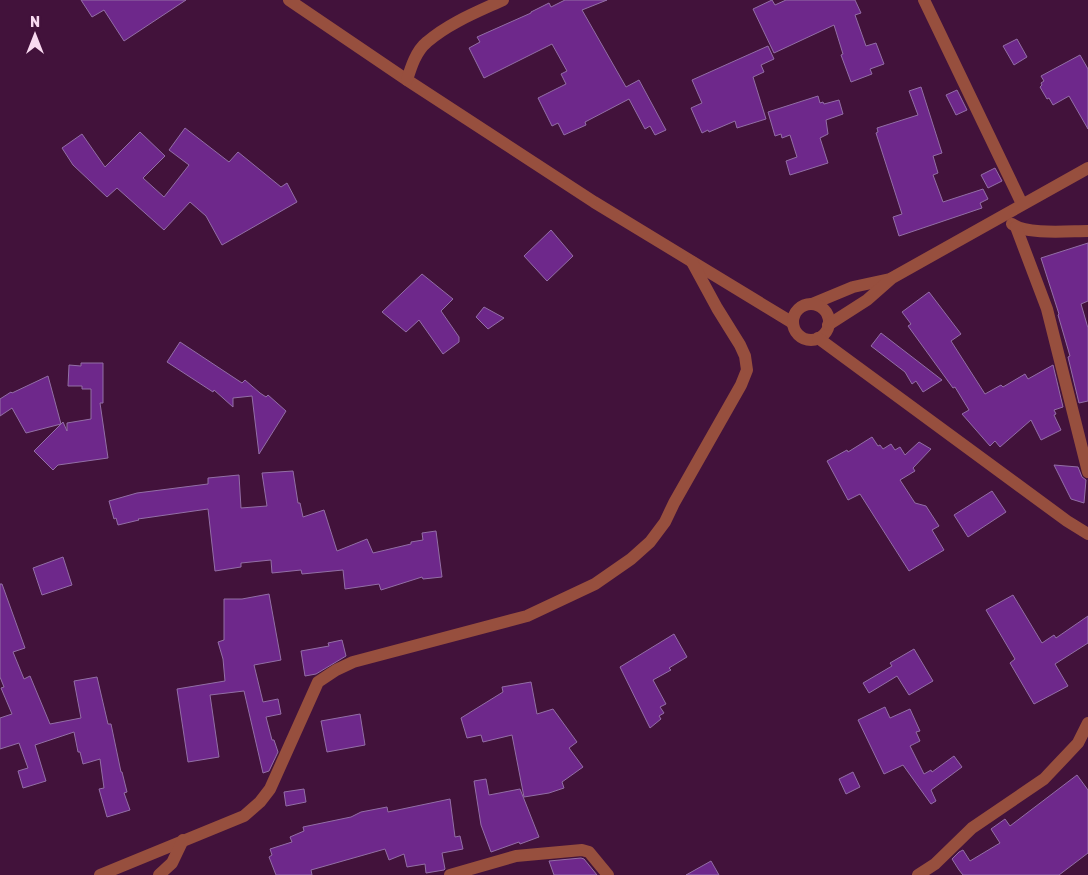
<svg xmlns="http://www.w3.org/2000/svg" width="1088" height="875" font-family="Rubik,sans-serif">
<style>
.building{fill:#6e288b;stroke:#936ea6}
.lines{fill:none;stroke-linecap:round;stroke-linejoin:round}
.minor{stroke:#974f3e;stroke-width:12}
</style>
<rect width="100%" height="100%" fill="#42123b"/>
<g class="building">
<polygon points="81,0 186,0 124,41 104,10 92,17"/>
<polygon points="565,0 607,0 582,10 626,87 639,80 666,130 655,135 650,126 645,129 629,99 585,122 586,125 564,135 558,123 552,126 538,98 566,84 561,74 567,71 552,44 484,78 469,48 480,42 477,37 531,13 531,12 549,3 551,7"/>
<polygon points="772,0 775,5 786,0 855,0 861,13 855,15 866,46 876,43 884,64 870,69 872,74 851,82 841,55 843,54 834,25 774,53 753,9"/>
<polygon points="1017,39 1027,57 1014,65 1003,46"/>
<polygon points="768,46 774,59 761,65 764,72 753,77 766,119 737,128 735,121 709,132 708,130 702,133 691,108 702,103 692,80"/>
<polygon points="1080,55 1088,69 1088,129 1069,96 1053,105 1049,98 1047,99 1040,87 1042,85 1041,83 1044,81 1041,76"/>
<polygon points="921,87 942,153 933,156 938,173 933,175 943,202 983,189 988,199 980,203 982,208 899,236 893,217 902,214 876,133 878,132 877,128 918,115 909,91"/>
<polygon points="957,90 967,110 956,115 946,95"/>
<polygon points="818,96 820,103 823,102 824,104 839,100 843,114 826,120 828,134 820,138 828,163 790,175 786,161 797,157 790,135 782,138 781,134 775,136 768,112"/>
<polygon points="185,128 229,162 238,152 281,187 287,183 297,202 222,245 206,216 190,202 164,230 117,188 107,197 73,165 62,148 82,134 105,167 140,132 165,156 143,178 164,197 189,165 169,150"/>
<polygon points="995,168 1002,181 988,188 981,175"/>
<polygon points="551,230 573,256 547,281 524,256"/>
<polygon points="1088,243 1088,301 1081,304 1088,328 1088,401 1079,403 1068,357 1070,356 1058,315 1059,314 1041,258"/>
<polygon points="422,274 453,299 441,311 459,337 459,342 443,354 419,320 406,332 382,312"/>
<polygon points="929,292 961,334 951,341 985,394 1001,385 1003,387 1025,374 1028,379 1053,365 1063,407 1054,410 1056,414 1054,415 1061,430 1041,440 1031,420 1000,447 995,441 990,446 962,414 969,410 955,387 953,388 908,326 911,324 902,312"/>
<polygon points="484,307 504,318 488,329 476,317"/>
<polygon points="881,333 942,380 923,392 916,381 912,384 905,372 871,346"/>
<polygon points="180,342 242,383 245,380 260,393 266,397 268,395 286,411 259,454 252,396 233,398 233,407 214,390 213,392 167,362"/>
<polygon points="81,363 103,363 103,403 100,403 108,458 58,465 53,470 34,451 63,422 67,431 67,423 91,419 91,389 82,389 82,386 68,386 69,365 81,366"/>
<polygon points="48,376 61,424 26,433 12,408 0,416 0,399 11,392 12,393"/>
<polygon points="872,437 878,446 880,445 883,449 891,444 895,450 900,447 905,455 919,442 931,449 913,468 915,471 900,480 915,503 926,506 939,526 932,530 944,550 909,571 860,494 848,500 827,461 847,450 848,452"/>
<polygon points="1054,465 1078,467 1082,477 1086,480 1084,503 1071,499"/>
<polygon points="293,471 298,503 300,503 303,517 324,510 337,551 367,539 373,553 411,544 411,542 423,540 422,533 436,531 442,577 423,579 422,577 381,590 379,584 345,589 343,570 302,574 301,570 272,573 271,560 241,563 241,567 215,571 208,509 138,519 139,520 118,525 116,518 114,519 109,501 137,493 208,484 208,478 239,475 241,508 267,506 262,473"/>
<polygon points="992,491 1006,512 968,537 954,515"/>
<polygon points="63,557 72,585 42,595 33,568"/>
<polygon points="0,584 2,584 25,648 13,652 24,679 30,676 50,724 81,718 74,681 97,677 108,724 111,724 121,772 122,772 127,792 124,793 130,810 107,817 99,789 104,788 100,759 83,764 80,752 78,752 74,732 35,745 46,781 23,788 18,771 28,768 19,743 0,749 0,718 12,714 1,688 4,687 0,677"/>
<polygon points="269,594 281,660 254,665 263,702 278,699 281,714 266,717 272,740 274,740 278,752 269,771 263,773 244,691 210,695 219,757 188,762 177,689 225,681 223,659 218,642 224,640 224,599 242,599"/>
<polygon points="1013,595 1042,643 1054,635 1056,638 1088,616 1088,643 1055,664 1068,686 1034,704 1010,663 1015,659 986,610"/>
<polygon points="674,634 687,657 669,668 671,670 653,680 666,704 660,707 664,713 659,716 661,719 650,728 620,667"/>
<polygon points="342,640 346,656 316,674 305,676 301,651 329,646 328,643"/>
<polygon points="914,649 933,681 909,695 897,676 869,693 863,683 892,666 890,663"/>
<polygon points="531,682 537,714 553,709 577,742 569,748 583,767 562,782 564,788 549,793 524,797 512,735 483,742 481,735 467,738 461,718 503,692 502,687"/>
<polygon points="885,707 890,718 910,709 920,731 916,732 920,741 910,746 924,774 931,770 932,772 954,756 962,767 931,790 936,801 931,804 903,765 884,774 858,720"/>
<polygon points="360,714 365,745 327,752 321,721"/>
<polygon points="853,772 860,787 846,794 839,779"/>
<polygon points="1077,775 1088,790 1088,853 1059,875 963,875 959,870 952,859 959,852 963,850 970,861 1000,843 991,829 1005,819 1010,826"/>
<polygon points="486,779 489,795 520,789 539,837 520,844 519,842 491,852 481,825 474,781"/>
<polygon points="304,789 306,802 286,806 284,792"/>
<polygon points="450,799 455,837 460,836 463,849 442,853 445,869 444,870 426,873 425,864 407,867 404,854 389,860 385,849 311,870 312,875 276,875 269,857 272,855 270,849 292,842 290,837 304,831 303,827 351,817 361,812 387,807 388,812"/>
<polygon points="581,858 584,859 597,875 554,875 549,861"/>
<polygon points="711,861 719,875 686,875"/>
</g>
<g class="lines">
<g class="minor">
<polyline points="289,0 407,80 594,202 793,323"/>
<polyline points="924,0 1022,204"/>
<path d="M407,80C411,67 416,51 427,42C449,23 477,12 503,0"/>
<path d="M1012,224C1028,235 1068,231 1088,231"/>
<polyline points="1016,227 1047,309 1088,472"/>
<polyline points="812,304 853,287 890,279"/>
<circle cx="811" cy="322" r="18"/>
<polyline points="828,325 867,300 892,278 1088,168"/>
<polyline points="818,338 1067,521 1088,534"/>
<polyline points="100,875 244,816 260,802 270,789 318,682 336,670 353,662 527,616 595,584 631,559 650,542 665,522 674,503 741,385 747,370 745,356 740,345 717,308 692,262"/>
<polyline points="159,875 172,863 183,840"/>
<polyline points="450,875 516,856 582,850 589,852 608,875"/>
<polyline points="918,875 935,864 972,828 1044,779 1078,743 1088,723"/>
</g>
</g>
<g transform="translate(35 35)" stroke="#42123b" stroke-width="4" paint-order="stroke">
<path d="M0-4L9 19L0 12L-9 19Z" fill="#f8d9f0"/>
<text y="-8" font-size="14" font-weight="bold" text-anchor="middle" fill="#f8d9f0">N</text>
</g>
</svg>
